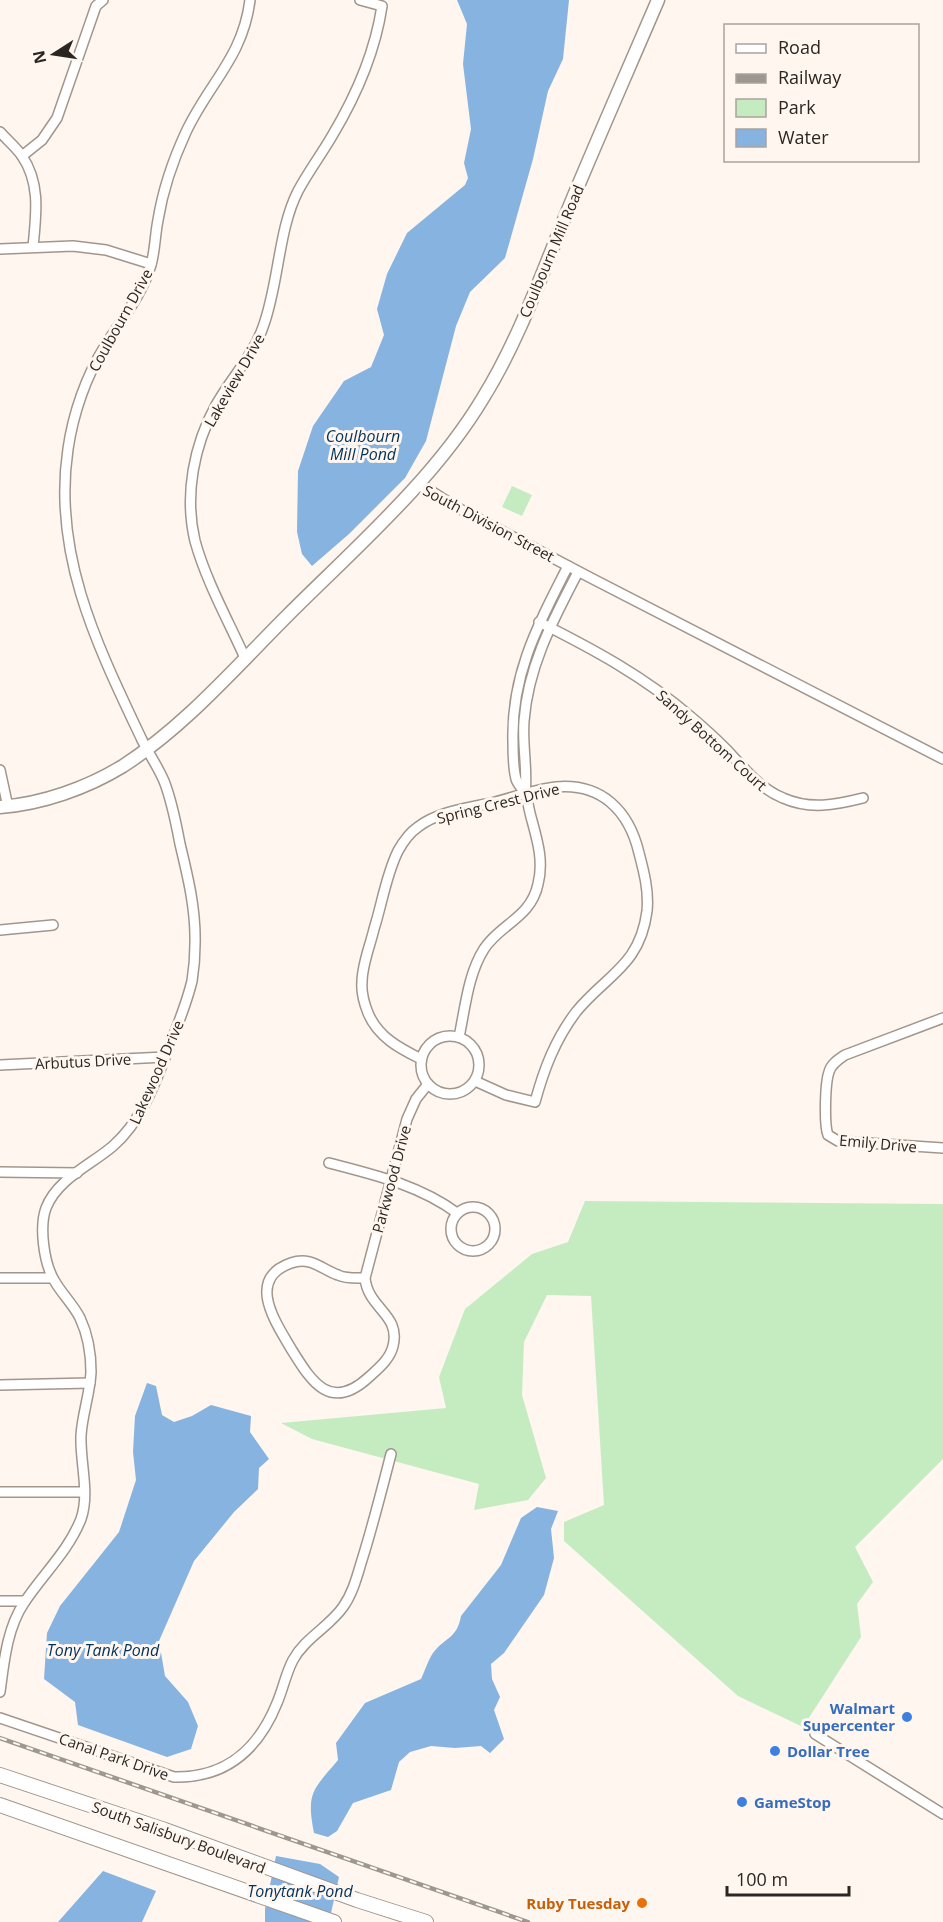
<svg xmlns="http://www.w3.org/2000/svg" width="943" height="1922" font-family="'Open Sans',sans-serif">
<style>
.green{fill:#c5ecc1}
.water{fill:#86b3df}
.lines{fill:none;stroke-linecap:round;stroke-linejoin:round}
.street-casing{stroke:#a2968c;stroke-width:12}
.secondary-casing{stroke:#a2968c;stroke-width:15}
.primary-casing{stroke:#a2968c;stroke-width:16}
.street{stroke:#fff;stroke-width:9}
.secondary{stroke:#fff;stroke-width:12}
.primary{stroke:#fff;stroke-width:14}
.rail-casing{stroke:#9d9791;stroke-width:4.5}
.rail{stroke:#fef6ef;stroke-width:2;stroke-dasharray:7;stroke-linecap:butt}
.shop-dot{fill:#3f7fe0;stroke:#fef6ef;stroke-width:2}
.food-dot{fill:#e8710a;stroke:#fef6ef;stroke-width:2}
.labels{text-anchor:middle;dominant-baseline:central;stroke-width:6;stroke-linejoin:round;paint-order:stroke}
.street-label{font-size:15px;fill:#2b2622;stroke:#fef6ef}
.shop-label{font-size:15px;font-weight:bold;fill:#366cbe;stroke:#fef6ef;text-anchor:start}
.food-label{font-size:15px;font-weight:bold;fill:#c56008;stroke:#fef6ef;text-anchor:end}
.water-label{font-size:16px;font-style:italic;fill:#00335b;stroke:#fef6ef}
</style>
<rect width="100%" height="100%" fill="#fef6ef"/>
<g class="green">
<polygon points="512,486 532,495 522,516 502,507"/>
<polygon points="585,1201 943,1204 943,1459 855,1547 873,1582 857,1604 861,1637 803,1727 738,1696 564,1541 564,1522 604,1505 591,1296 547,1295 524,1342 522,1395 546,1478 528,1500 474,1510 479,1484 312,1439 281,1423 446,1408 439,1377 465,1309 532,1254 568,1242"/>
</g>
<g class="water">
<polygon points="457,0 569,0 563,59 548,91 533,159 505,258 470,292 456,326 426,441 405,478 349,534 312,566 302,554 297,532 298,471 313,426 344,381 371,367 384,335 377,309 387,274 407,233 465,185 468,178 464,163 471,129 463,64 467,24"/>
<polygon points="147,1383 156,1386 162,1415 174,1422 192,1416 211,1405 251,1416 250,1432 269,1459 259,1468 258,1489 234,1512 194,1561 159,1641 165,1676 188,1702 198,1726 191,1749 167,1757 78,1725 75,1702 44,1679 47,1633 60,1606 119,1532 136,1480 133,1452 135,1416"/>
<path d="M537,1507L558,1511L551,1529L554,1558L544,1595L504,1653L491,1664L492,1679L500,1697L494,1710L504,1739L490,1753L481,1746L455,1748L431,1746L410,1752L399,1762L391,1790L353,1803L337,1831L328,1837L314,1833C306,1792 313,1790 338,1760L336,1743L365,1703L421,1679C425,1671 428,1660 433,1653C445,1637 457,1639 461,1616L501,1565L521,1518Z"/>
<polygon points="276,1856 320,1864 339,1877 329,1922 265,1922 265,1909"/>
<polygon points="103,1871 156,1891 142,1922 58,1922"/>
</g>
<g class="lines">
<defs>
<g id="street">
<path d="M0,132C7,140 16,147 22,156C41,184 36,215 33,247"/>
<polyline points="22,156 42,140 57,118 96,6 103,0"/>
<polyline points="0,249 73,246 106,250 151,264"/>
<polyline points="417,485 428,489 456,507 591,578 943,759"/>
<path d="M539,622C593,649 645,677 691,717C703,727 716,739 728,751C745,769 759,788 783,798C810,810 835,805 863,798"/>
<path d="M245,658C228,620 206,581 195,541C184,495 194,445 216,405C231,378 253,356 263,327C279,284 278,230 298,191C308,172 321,155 332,136C356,96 375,53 382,6L360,0"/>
<polyline points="0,770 8,807"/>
<path d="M525,794C528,770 522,746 524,721C528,666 553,620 578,572"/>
<polyline points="0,930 53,925"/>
<path d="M943,1018L845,1055C839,1059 831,1064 829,1072C825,1083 824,1125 828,1135L838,1141L943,1148"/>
<circle cx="450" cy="1065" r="29"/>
<path d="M459,1037C465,1009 468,974 484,949C500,924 531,918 538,884C544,861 537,839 531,817C529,810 528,801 525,794C523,789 518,785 516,779C513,767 513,754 513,742C511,674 538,625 568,566"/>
<path d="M421,1059C399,1048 378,1037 368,1013C364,1003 361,993 362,982C362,965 370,946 374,929C382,904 386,875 398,851C403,842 409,833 418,827C439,811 469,808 495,802C515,797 536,789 556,787C602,783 629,811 639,853C644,872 649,891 647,911C640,966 606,975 576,1012C555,1040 544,1069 535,1102L506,1095L475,1081"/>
<polyline points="0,1065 165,1057"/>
<path d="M329,1163C375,1175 419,1185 457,1213"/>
<polyline points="0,1172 77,1173"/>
<circle cx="473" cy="1229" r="22"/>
<polyline points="0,1278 52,1278"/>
<path d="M365,1278C356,1278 346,1279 338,1275C321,1269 311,1256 291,1263C246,1279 275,1321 290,1347C310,1379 329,1414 369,1377C379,1368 390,1359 393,1346C401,1314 368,1309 365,1278L407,1119L416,1099L428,1084"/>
<polyline points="0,1385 90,1383"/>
<polyline points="0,1492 84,1492"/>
<polyline points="0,1601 24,1601"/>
<path d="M0,1692C4,1662 7,1628 24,1603C42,1575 68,1552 81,1519C90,1493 80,1463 81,1436C82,1415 90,1394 91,1372C91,1354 88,1335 80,1318C73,1304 61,1293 54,1280C44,1263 39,1227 46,1208C57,1179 91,1165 113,1146C143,1120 157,1078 171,1042C179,1022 187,1002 192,981C194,969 195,956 195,944C196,910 188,877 180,844C176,823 172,801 164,781C158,767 149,754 142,740C98,647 52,555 68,449C73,414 86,376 105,346C121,320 142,295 151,265C155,251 155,235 158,220C163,189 173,160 186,132C209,83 243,57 250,0"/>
<path d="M0,1718L174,1777C226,1778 258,1750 277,1703C283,1689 286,1673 293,1660C305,1638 329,1627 343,1607C353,1593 357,1576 362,1560C373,1525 382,1489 391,1454"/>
<polyline points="815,1734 943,1814"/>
</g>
<path id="secondary" d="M0,807C42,804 87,788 123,766C185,726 235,668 287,616C354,549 434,480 483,398C519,340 542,273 568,210C597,140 628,70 658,0"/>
<g id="primary">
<polyline points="0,1775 165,1830 357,1900 426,1922"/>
<polyline points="0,1805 334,1922"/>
</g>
</defs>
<use href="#street" class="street-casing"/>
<use href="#secondary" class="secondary-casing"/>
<use href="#primary" class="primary-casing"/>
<use href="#street" class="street"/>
<use href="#secondary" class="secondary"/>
<use href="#primary" class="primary"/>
<defs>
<polyline id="rail" points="0,1738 528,1922"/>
</defs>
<use href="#rail" class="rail-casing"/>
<use href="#rail" class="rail"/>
</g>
<g class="shop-dot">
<circle cx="907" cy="1717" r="6"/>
<circle cx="775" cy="1751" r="6"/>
<circle cx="742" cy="1802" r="6"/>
</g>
<circle class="food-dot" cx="642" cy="1903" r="6"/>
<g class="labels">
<g class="street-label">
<text transform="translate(551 251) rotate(-67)">Coulbourn Mill Road</text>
<text transform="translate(120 320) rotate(-61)">Coulbourn Drive</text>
<text transform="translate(234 380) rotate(-60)">Lakeview Drive</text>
<text transform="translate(489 523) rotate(28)">South Division Street</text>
<text transform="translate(712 740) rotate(42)">Sandy Bottom Court</text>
<text transform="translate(498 803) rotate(-14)">Spring Crest Drive</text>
<text transform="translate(83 1061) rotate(-3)">Arbutus Drive</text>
<text transform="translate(156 1072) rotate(-66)">Lakewood Drive</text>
<text transform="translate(878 1143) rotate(5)">Emily Drive</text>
<text transform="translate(391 1179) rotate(-75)">Parkwood Drive</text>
<text transform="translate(114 1756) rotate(19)">Canal Park Drive</text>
<text transform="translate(179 1837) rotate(20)">South Salisbury Boulevard</text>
</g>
<g class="shop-label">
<text x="895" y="1708" text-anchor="end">Walmart<tspan x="895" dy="17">Supercenter</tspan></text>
<text x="787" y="1751">Dollar Tree</text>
<text x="754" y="1802">GameStop</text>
</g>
<g class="food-label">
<text x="630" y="1903">Ruby Tuesday</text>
</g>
<g class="water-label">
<text x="363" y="436">Coulbourn<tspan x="363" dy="18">Mill Pond</tspan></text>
<text x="103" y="1650">Tony Tank Pond</text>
<text x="300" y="1891">Tonytank Pond</text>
</g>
</g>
<rect x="724" y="24" width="195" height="138" fill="#fef6ef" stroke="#aaa39d" stroke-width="1.5"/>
<rect x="736" y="44" width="30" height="9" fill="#ffffff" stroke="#aaa39d" stroke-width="1.5"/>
<text x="778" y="54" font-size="18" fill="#2b2622">Road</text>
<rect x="736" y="74" width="30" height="9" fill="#9d9791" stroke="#aaa39d" stroke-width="1.5"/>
<text x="778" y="84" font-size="18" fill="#2b2622">Railway</text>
<rect x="736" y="99" width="30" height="18" fill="#c5ecc1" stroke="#aaa39d" stroke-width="1.5"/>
<text x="778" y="114" font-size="18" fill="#2b2622">Park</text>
<rect x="736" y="129" width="30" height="18" fill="#86b3df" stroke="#aaa39d" stroke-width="1.5"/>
<text x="778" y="144" font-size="18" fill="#2b2622">Water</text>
<g transform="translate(54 54) rotate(258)" stroke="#fef6ef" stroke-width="4.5" paint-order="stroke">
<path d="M0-4.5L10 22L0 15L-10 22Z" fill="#2b2622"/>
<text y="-9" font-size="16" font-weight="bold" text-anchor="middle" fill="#2b2622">N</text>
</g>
<path d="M727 1886v9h122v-9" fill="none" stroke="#2b2622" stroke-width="3"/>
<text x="736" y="1886" font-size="18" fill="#2b2622" stroke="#fef6ef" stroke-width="4.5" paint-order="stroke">100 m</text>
</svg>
